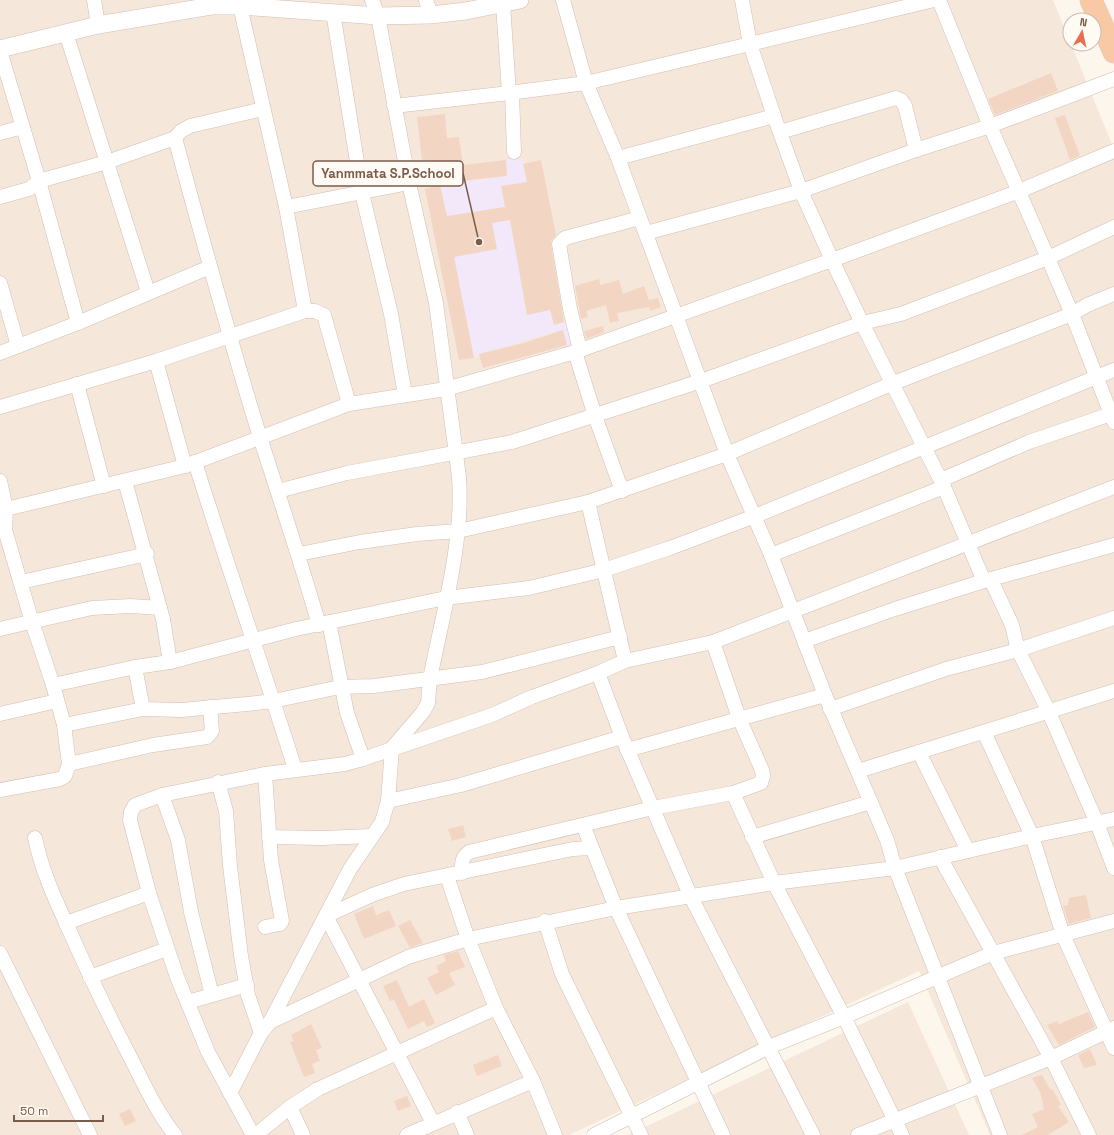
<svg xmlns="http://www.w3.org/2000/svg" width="1114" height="1135" font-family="'Space Grotesk',sans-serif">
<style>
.residential{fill:#f5e8da}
.education{fill:#f3e8fa}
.building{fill:#f3d5c3}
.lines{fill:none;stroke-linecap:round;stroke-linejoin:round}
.minor-casing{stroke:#d1beb0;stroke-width:15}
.tertiary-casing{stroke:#d1beb0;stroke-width:18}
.trunk-casing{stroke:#dad1cd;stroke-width:23}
.minor{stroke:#fff;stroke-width:14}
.tertiary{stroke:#fff;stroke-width:17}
.trunk{stroke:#f9c8a4;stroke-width:22}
.leader{fill:none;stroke:#7a5c4d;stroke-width:1.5}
.callout-dot{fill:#7a5c4d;stroke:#fffaf3;stroke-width:1.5}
.callout{fill:#fffaf3;stroke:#7a5c4d;stroke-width:1.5}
.callout-label{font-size:13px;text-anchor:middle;font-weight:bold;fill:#7a5c4d}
</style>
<rect width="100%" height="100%" fill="#fdf6ec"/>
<g class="residential">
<polygon points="0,0 1053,0 1114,149 1114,1135 990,1135 919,971 569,1135 0,1135 0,492 5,491 0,472"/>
<polygon points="908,1002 969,1135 628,1135"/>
</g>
<polygon class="education" points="523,159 554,324 567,322 575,344 567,347 562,330 479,354 474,358 467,319 464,313 449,225 439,184 507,176 506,160"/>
<g class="building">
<polygon points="1051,73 1058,91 995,115 988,99"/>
<polygon points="445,114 447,138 459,137 463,165 506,160 507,176 433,184 430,160 422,161 417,117"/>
<polygon points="1065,115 1080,156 1070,160 1055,118"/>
<polygon points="541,160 556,235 551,241 551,245 564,322 554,325 550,310 527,315 510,220 492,223 497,249 454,257 474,358 459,360 425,189 440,185 447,216 505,207 501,186 527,182 523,164"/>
<polygon points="599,279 600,285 619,280 623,294 644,286 649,300 658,298 661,307 650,311 649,307 617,313 619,321 610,323 606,305 586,311 588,317 581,319 575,286"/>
<polygon points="603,326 604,332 586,339 584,331"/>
<polygon points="563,330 567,345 483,368 479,354 524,343"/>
<polygon points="463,825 466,837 452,841 448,829"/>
<polygon points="1086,895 1091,918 1069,924 1063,906 1068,905 1069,898"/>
<polygon points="373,906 376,915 389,910 396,926 364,939 354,914"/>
<polygon points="410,920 423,943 410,948 398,926"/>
<polygon points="458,951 465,967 449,973 455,985 436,995 427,978 439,972 436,966 446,961 444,955"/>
<polygon points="397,980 409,1007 424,999 435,1023 427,1027 424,1021 408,1029 394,1000 390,1001 383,986"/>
<polygon points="1088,1012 1095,1027 1059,1045 1047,1025 1057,1021 1059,1024"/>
<polygon points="311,1024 322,1048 316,1050 320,1061 312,1064 315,1073 304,1077 290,1042 294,1041 291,1035"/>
<polygon points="1090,1049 1097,1065 1084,1068 1078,1055"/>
<polygon points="498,1055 502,1066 477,1076 473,1065"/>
<polygon points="1042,1075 1050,1089 1053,1090 1061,1105 1058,1106 1069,1122 1048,1135 1022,1135 1038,1127 1032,1114 1044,1109 1040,1092 1032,1078"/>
<polygon points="407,1096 411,1106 398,1111 394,1101"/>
<polygon points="130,1109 136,1121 125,1126 119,1114"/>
</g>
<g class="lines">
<defs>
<g id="minor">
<polyline points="94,0 98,25"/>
<polyline points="426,0 431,15"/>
<polyline points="563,0 586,83 750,44 742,0"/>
<polyline points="939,0 990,126 1114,79"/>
<polyline points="503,4 509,93 586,83 618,158 640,218 565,238 559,244 570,309 580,350"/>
<polyline points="240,6 286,207 305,311"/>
<polyline points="333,12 362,193 391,314 405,395"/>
<polyline points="66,33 148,292"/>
<polyline points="0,51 39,181 78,323"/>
<polyline points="512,92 514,152"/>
<polyline points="394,106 509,93"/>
<polyline points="780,132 896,98 901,100 905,106 916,150"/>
<polyline points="0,133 23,127"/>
<polyline points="175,138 181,131 190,126 263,109"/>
<polyline points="618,158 774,116 750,44 934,0"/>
<path d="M0,197L29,189L39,181L107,162L175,138C202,238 229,338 260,437C280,500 301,562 319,625"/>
<polyline points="286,207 409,183"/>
<polyline points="640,218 727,454 771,555 825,695 887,840 895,868 1000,1135"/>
<polyline points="1114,227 1048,258 1072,314 1114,422"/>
<polyline points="646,233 801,191 832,260 1017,192 1114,151"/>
<polyline points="0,283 18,346"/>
<polyline points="575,352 595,416 622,491"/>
<polyline points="0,353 78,323 210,267"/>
<polyline points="156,361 185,466"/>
<polyline points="77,384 104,486"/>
<polyline points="0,407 156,361 305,311 315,311 324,315 349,404"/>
<path d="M195,462C227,565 263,667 295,769"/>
<polyline points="941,480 1029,442 1114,413"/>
<polyline points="0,481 6,509 5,530 32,622 53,685 64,725 69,764 65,776 60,779 0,790"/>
<polyline points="125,481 163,619 170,662"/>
<polyline points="278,491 347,473 512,442 701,381 862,323 944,487 984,581"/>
<polyline points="588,502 625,661"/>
<polyline points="6,509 185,466 349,404 446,389 575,352 832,260 862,323 901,314 1048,258 990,126 916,150 801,191 774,116"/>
<polyline points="299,554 360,542 417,534 458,531 588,502 727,454 891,384 1072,314 1087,305 1114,294"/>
<polyline points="771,555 944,487"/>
<polyline points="991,580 1012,625 1018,650 1048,710 1097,823 1114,868"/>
<polyline points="21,582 147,554"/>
<polyline points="329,622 347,713 363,759"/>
<polyline points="0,629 92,608 131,606 160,608"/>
<polyline points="804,641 895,609 984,581 1114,545"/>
<polyline points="135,667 143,709"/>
<polyline points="598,673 622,737 691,897 813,1135"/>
<polyline points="53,685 135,667 170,662 296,629 446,598 529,588 604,570 670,548 755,516 1114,370"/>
<polyline points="830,709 946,669 1018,650 1114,618"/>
<polyline points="0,714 57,701"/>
<polyline points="64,725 143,709 182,710 247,704 273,701 340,687 374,686 482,672 620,637"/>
<polyline points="984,732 1032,836 1063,935 1114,1048"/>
<polyline points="627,750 825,695"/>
<polyline points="919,752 968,851"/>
<polyline points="69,764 153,745 207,737 212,731 210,707"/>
<polyline points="858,771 1114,691"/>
<polyline points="265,774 271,860 282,921 280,924 265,927"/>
<polyline points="218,782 226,811 230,866 241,956 248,995 261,1033"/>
<polyline points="733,793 774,883 844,1017 902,1135"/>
<polyline points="162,795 178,840 191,912 212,995"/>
<polyline points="388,801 461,785 622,737"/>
<polyline points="583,825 616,908 723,1135"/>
<polyline points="269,837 322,838 372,836"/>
<polyline points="752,837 871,802"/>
<path d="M35,838C42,872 56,901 70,932C87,970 105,1008 124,1045C140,1075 154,1109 175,1135"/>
<polyline points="940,857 1051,1058 1089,1135"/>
<path d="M462,873C462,863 461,858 469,852L653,808L733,793L761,783L763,776L762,770L739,718L713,642"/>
<polyline points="447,876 468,939 496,1008 533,1081 555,1135"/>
<polyline points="545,921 562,974 641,1135"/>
<polyline points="66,923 149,893"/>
<polyline points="0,953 90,1135"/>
<polyline points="90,977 167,949"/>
<polyline points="188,1002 247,985"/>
<polyline points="270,1022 408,957 468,939 616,908 774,883 895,868 1032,836 1114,819"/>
<path d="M230,1093L261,1033L270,1022L350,869L382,822L388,801L392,748L423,712L428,703L430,679C442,617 464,540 459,477L436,303L409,183L378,16L372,0"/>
<polyline points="290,1107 303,1135"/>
<polyline points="457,1112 467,1135"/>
<polyline points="433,1123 326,916 372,895 404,884 573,849 591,848"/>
<polyline points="253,1135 208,1052 177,977 149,893 130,820 131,812 135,805 162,795 265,774 345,764 363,759 492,715 532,697 598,673 625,661 713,642 1114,487"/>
<polyline points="256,1135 290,1107 318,1089 496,1008"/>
<polyline points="407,1135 533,1081"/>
<polyline points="594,1135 769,1047 844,1017 993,953 1114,921"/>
<polyline points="858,1135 1051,1058 1114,1028"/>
</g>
<polyline id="tertiary" points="0,49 98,25 211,6 240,6 378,16 431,15 466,11 520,0"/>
<polyline id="trunk" points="1091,0 1114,52"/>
</defs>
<use href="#minor" class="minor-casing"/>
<use href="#tertiary" class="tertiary-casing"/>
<use href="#trunk" class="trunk-casing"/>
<use href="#minor" class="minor"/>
<use href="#tertiary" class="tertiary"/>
<use href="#trunk" class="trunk"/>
</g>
<path class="leader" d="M479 242L463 173"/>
<circle class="callout-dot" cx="479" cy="242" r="4"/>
<rect class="callout" x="313" y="161" width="150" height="25" rx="4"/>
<g class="callout-label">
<text x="388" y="178">Yanmmata S.P.School</text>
</g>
<g transform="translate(1082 32) rotate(9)"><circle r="19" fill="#fffaf3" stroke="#cabbb1"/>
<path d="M0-3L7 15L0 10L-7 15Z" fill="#e76f51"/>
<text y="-6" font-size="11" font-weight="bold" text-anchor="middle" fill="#7a5c4d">N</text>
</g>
<path d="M14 1115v6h89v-6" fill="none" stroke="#7a5c4d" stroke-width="2"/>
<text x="20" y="1115" font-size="12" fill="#7a5c4d" stroke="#fffaf3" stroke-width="3" paint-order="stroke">50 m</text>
</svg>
